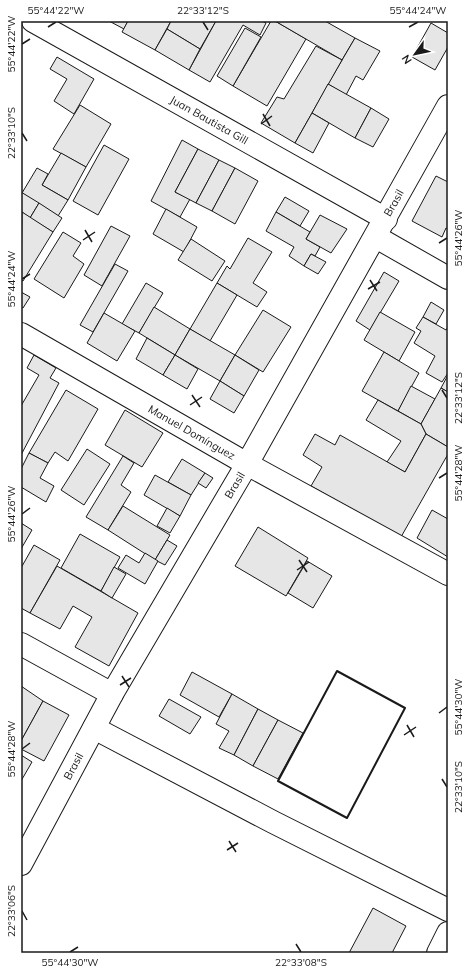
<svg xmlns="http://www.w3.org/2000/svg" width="469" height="974" font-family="Mulish,sans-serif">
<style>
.building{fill:#e6e6e6;stroke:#1a1a1a}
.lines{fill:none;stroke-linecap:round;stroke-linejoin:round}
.minor-casing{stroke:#1a1a1a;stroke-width:24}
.major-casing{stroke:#1a1a1a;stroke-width:24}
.minor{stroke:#fff;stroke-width:22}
.major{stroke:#fff;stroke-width:22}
.wall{stroke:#1a1a1a;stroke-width:2}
.ticks{fill:none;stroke:#1a1a1a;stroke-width:1.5}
.labels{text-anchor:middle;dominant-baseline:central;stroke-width:3;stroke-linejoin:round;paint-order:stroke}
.street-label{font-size:11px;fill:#1a1a1a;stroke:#fff}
.neatline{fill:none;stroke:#1a1a1a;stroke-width:1.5}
.ticks-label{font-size:10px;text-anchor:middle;fill:#1a1a1a}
</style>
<rect width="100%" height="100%" fill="#fff"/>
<g class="building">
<polygon points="109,21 128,21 124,29"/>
<polygon points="128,21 171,21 155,50 122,32"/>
<polygon points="171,21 216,21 200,49 167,29"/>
<polygon points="216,21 262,21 266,23 260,35 243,25 210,82 189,70"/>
<polygon points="271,21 275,21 306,39 267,106 233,86"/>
<polygon points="275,21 325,21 355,38 342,60"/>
<polygon points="431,23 448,33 448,47 435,70 412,57"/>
<polygon points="245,28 261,37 233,86 217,76"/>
<polygon points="167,29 200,49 189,70 155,50"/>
<polygon points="355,38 380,51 363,80 356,76 346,95 328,84"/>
<polygon points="316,46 342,60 295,143 261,123 277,97 284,99"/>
<polygon points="57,57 94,79 74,114 54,101 67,79 50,69"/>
<polygon points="328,84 371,108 355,138 312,113"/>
<polygon points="80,105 111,124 86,167 53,149"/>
<polygon points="371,108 389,119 373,147 355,138"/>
<polygon points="312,113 329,123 313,153 295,143"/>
<polygon points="182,140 198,149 175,192 190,199 180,217 151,201"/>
<polygon points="104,145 129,159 98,215 73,201"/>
<polygon points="198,149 219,160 196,203 175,192"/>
<polygon points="61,153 86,167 68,200 42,185"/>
<polygon points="219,160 235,168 212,211 196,203"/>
<polygon points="37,168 48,174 42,185 68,200 58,216 22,193"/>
<polygon points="235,168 258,181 235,224 212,211"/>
<polygon points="436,176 448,182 448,229 446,228 442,237 412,221"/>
<polygon points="21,192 39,203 30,218 22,212 21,214"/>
<polygon points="285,197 309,211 300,226 276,212"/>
<polygon points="39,203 62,218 53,232 30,218"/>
<polygon points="166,209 197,227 184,252 153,234"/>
<polygon points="22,212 53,232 23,281 21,280"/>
<polygon points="276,212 310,232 306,239 320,247 315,256 311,254 304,266 289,256 294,247 266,231"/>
<polygon points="320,215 347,229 331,253 306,239"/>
<polygon points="111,226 130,236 102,286 84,275"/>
<polygon points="63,232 81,243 73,256 84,264 64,298 34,279"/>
<polygon points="248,238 272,252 253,283 267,292 257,307 217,283 227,266 230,269"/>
<polygon points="191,239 225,261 212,281 178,260"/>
<polygon points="311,254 326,262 318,274 304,266"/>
<polygon points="115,264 128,271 93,332 80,325"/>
<polygon points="384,272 399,281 370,330 356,321"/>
<polygon points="146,283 163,293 139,333 122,324"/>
<polygon points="217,283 237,295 210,341 190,329"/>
<polygon points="21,292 30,297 23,308 21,307"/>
<polygon points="431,302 444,310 436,324 423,317"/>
<polygon points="154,307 190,329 175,355 139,333"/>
<polygon points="263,310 291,327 263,372 235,355"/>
<polygon points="380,312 415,332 399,361 364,340"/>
<polygon points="104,313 135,331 117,361 87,343"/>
<polygon points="423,317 446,330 448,327 448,373 442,382 426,373 435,356 414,343 421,331 416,328"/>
<polygon points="190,329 235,355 220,381 175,355"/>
<polygon points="147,338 175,355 163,375 136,359"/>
<polygon points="384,352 419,373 398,411 362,391"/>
<polygon points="34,355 56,368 50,378 59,383 21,455 21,406 39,375 27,368"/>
<polygon points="175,355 198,369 187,389 163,375"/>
<polygon points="235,355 259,370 244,396 220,381"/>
<polygon points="448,375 448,392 441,388"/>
<polygon points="220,381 244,396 234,413 210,399"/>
<polygon points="411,386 435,399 421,424 398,411"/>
<polygon points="441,388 448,392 448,447 426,434 421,424"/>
<polygon points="66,390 98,409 68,461 55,452 48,463 29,453"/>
<polygon points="378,400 421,424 426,434 405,472 387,462 401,441 366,420"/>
<polygon points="125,410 163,433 142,467 105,445"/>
<polygon points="315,434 335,445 340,435 405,472 426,434 448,447 448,454 401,537 311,486 322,467 303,455"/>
<polygon points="87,449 110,464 84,505 61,490"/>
<polygon points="29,453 48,463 40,478 54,486 46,502 21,487 21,469"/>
<polygon points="123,456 134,463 121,485 131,492 108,530 86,517"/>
<polygon points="182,459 205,473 191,495 168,482"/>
<polygon points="205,473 213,478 206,488 198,483"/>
<polygon points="155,475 191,495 180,516 144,495"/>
<polygon points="123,506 170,535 155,560 108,530"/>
<polygon points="167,508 180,516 170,533 157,526"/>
<polygon points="432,510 448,519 448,557 417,538"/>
<polygon points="21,523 32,530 21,549"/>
<polygon points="258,527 308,558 286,596 235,566"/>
<polygon points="80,534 120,557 101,591 61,568"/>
<polygon points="167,540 177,546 165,565 155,560"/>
<polygon points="34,545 60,560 30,613 21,608 21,568"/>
<polygon points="145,553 158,561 145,584 118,568 126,555 139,563"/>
<polygon points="307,561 332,576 313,608 288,593"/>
<polygon points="57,566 138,613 109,666 75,647 92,617 73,606 60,629 30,613"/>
<polygon points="114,567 126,574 112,598 101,591"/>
<polygon points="192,672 232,694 219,717 180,695"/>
<polygon points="21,686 43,701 21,741"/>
<polygon points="232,694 258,709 234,755 219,748 229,731 216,724"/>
<polygon points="169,699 201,717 190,734 159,716"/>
<polygon points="43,701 69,715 44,761 21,749 21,741"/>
<polygon points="258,709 278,720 253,766 234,755"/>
<polygon points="278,720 303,733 278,779 253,766"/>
<polygon points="21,755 32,762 21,781"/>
<polygon points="373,908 406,926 392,953 349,953"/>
</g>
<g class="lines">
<defs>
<g id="minor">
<path id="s1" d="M33,21L386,219"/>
<polyline points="376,237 448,278"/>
<path id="s2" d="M21,334L247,464L448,574"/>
<polyline points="21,644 112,694"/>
<polyline points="94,728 273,822 448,910"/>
<path id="s3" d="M21,864L112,694L247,464L448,106"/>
</g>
<polyline id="major" points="438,953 448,933"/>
</defs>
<use href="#minor" class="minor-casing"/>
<use href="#major" class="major-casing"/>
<use href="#minor" class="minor"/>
<use href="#major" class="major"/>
<polygon class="wall" points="337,671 405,708 347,818 278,781"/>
</g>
<path class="ticks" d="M203,22L208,30M48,27L56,22M409,27L418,22M22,44L30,39M263,114L270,126M261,124L272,116M22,133L27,141M85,230L92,242M83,240L95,232M439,243L447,238M22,279L30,274M370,280L377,291M368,289L380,282M442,390L447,398M192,395L200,407M190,405L202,397M439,478L447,473M22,514L30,508M299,560L307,572M297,570L309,562M122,676L129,687M120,685L131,678M439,713L447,707M407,725L414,737M404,735L416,727M22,749L30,743M442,779L447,787M229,841L236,852M227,850L238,843M22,911L27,920M296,944L301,952M70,952L78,947"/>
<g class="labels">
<g class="street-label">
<text stroke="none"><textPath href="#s1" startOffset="202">Juan Bautista Gill</textPath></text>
<text stroke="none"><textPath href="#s3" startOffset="759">Brasil</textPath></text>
<text stroke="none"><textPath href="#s2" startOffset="197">Manuel Domínguez</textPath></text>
<text stroke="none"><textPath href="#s3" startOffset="435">Brasil</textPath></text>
<text stroke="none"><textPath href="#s3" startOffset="111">Brasil</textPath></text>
</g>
</g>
<rect width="469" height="974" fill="none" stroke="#ffffff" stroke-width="44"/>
<g transform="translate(415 54) rotate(237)" stroke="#ffffff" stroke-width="3" paint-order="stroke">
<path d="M0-3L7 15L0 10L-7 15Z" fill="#1a1a1a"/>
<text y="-6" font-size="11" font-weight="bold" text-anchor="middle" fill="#1a1a1a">N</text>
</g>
<rect x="22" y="22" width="425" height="930" class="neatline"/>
<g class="ticks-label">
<text x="56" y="14">55°44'22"W</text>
<text x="203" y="14">22°33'12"S</text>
<text x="418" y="14">55°44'24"W</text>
<text transform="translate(11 44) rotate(-90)" y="4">55°44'22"W</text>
<text transform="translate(11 133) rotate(-90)" y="4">22°33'10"S</text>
<text transform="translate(458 238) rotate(-90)" y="4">55°44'26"W</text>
<text transform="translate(11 279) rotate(-90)" y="4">55°44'24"W</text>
<text transform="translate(458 398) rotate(-90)" y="4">22°33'12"S</text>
<text transform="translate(458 473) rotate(-90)" y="4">55°44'28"W</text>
<text transform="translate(11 514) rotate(-90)" y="4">55°44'26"W</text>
<text transform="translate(458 707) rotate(-90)" y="4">55°44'30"W</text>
<text transform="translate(11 749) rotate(-90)" y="4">55°44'28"W</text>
<text transform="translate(458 787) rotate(-90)" y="4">22°33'10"S</text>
<text transform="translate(11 911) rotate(-90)" y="4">22°33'06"S</text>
<text x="70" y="966">55°44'30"W</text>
<text x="301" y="966">22°33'08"S</text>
</g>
</svg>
